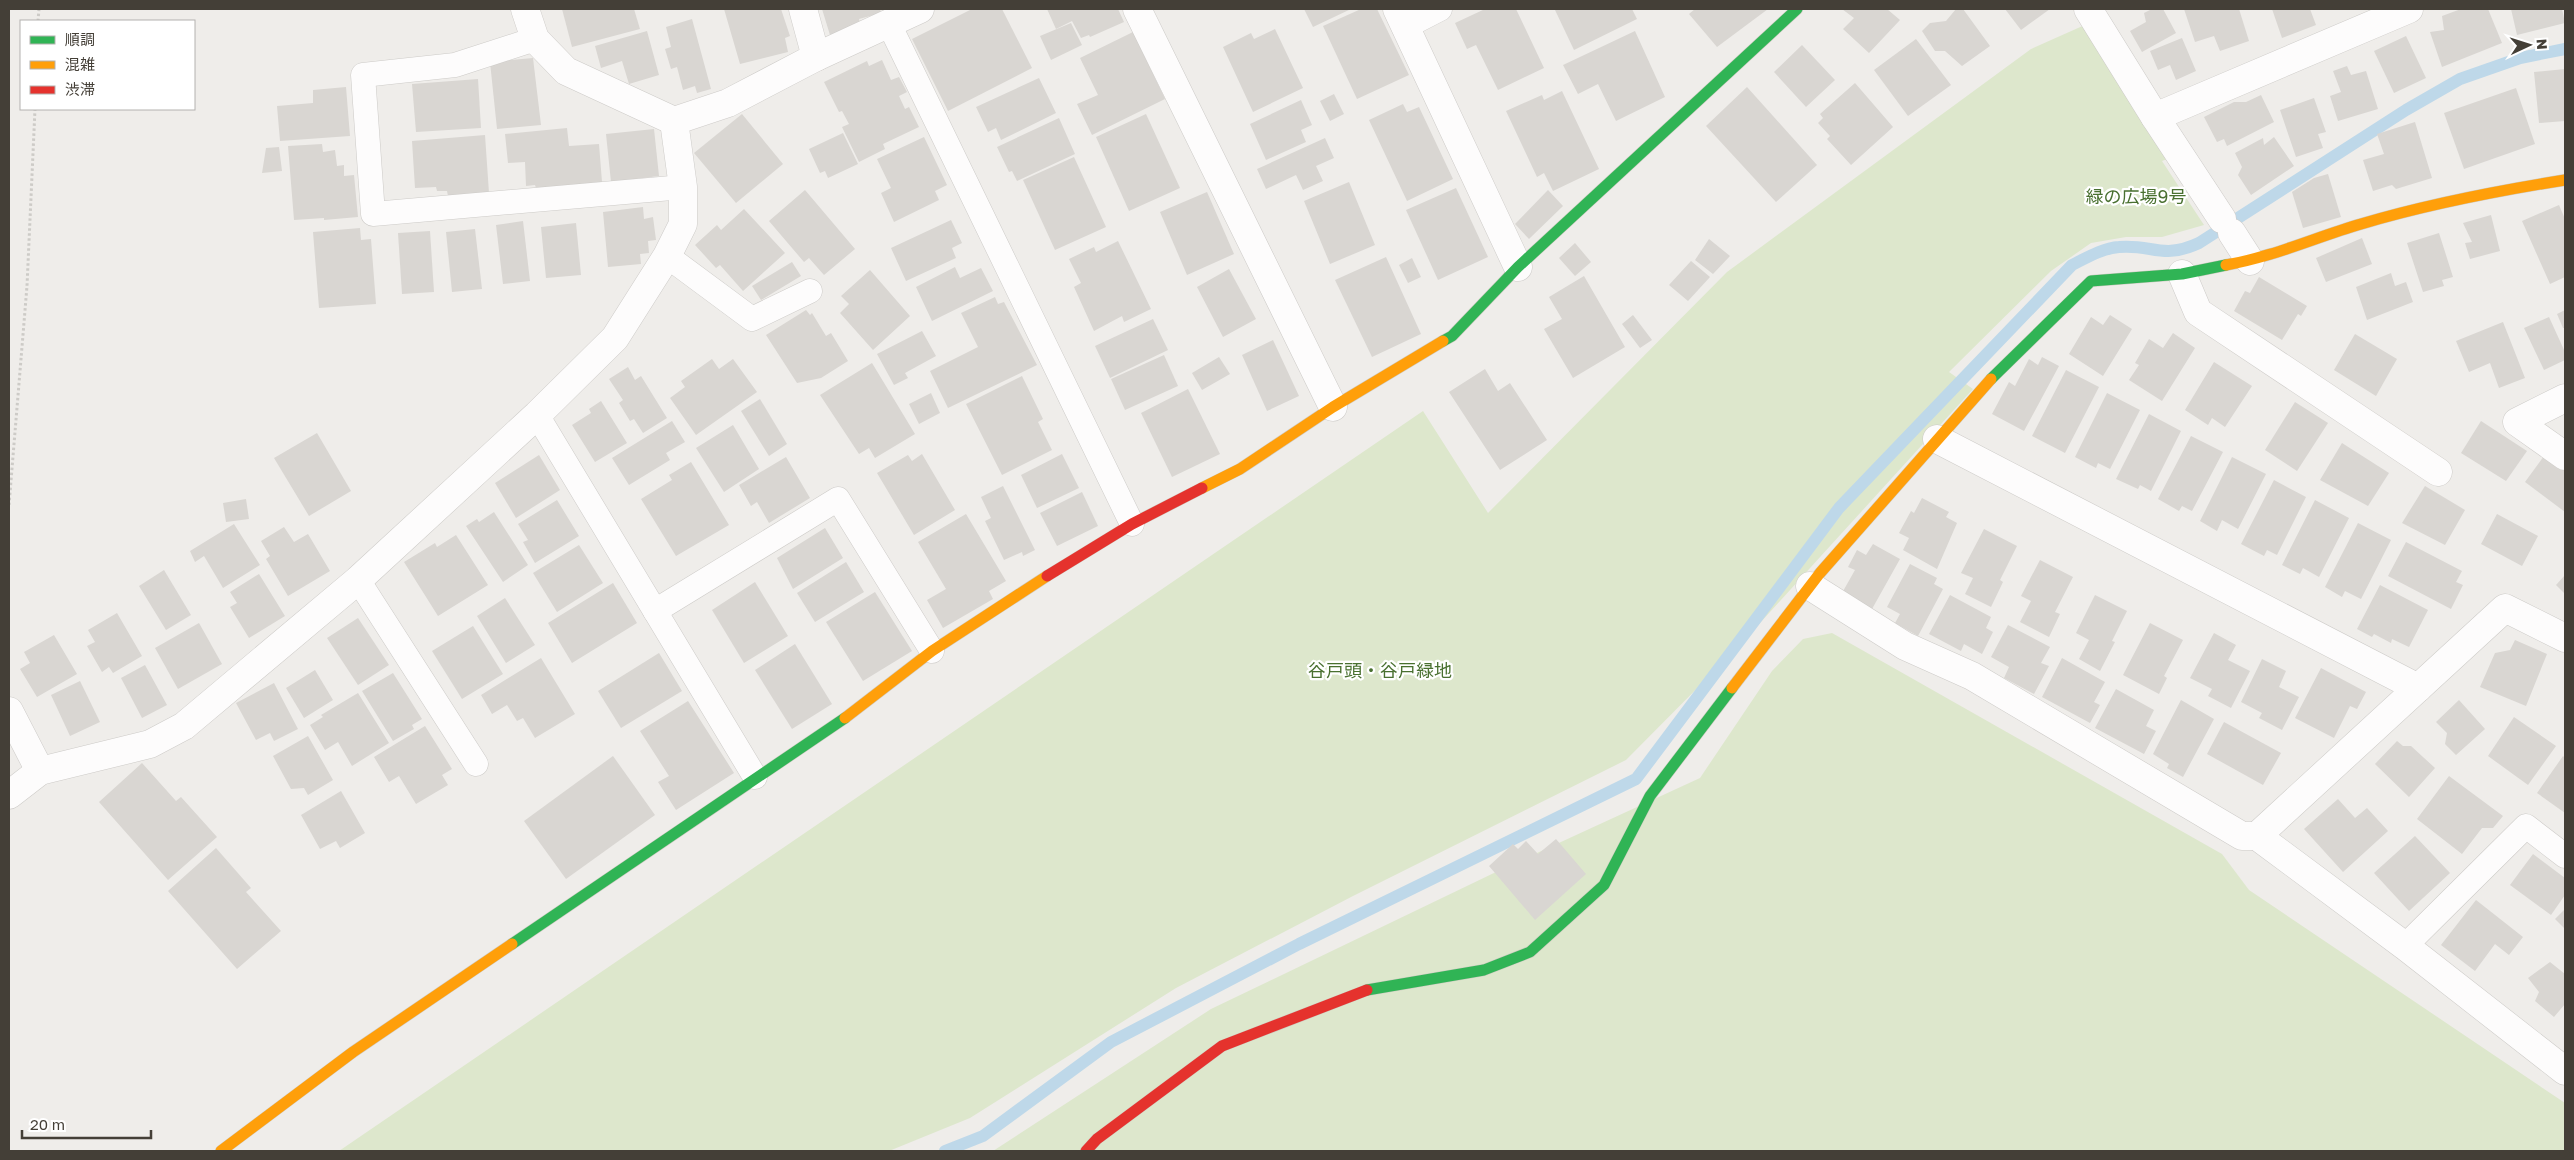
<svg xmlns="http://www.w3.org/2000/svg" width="2574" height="1160" font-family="'Golos Text','Noto Sans JP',sans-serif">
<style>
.green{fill:#dde7cc}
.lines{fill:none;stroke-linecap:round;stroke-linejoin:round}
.stream{stroke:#bed8e9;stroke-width:12}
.building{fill:#d9d6d2}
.lane-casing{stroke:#cdcbc8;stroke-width:25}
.street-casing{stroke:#cdcbc8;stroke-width:29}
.fast-casing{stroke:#cecac1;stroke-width:12}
.slow-casing{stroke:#cecac1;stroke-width:12}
.jam-casing{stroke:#cecac1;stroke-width:12}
.path{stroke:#cdcbc7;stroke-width:3;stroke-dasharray:2.5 2.5;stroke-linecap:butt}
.lane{stroke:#fdfcfc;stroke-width:24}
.street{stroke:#fdfcfc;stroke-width:28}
.fast{stroke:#30b455;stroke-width:11}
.slow{stroke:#ff9f0a;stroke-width:11}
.jam{stroke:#e5322d;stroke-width:11}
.labels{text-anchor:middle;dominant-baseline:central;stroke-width:4.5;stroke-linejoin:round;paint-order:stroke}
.park-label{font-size:18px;fill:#497030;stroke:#fff}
</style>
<rect width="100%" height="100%" fill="#efedea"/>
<g class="green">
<polygon points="2096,20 2180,154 2162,161 2204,225 2162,237 2126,237 2091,243 2051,271 1949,372 1973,389 1739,646 1626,760 1353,896 1176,988 970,1118 889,1151 339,1151 1423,411 1488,513 1727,272 2031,49"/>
<polygon points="1832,633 2222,854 2249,890 2565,1103 2565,1151 993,1151 1211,1009 1496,872 1700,778 1772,671 1803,639"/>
</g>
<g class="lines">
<path class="stream" d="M945,1151L983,1136L1111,1042L1299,944L1636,779L1839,508L2072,265C2086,258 2103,248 2119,247C2153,244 2162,260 2199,243L2406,110L2460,79L2520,58L2565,49"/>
</g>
<g class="building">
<polygon points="562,9 634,9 640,29 572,47"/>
<polygon points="724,9 781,9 790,36 785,38 788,52 740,64"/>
<polygon points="822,9 880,9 881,13 859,19 861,26 830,35"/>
<polygon points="972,9 1002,9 1032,68 948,111 912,39"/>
<polygon points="1047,9 1118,9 1124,22 1090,37 1089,35 1081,38 1072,21 1056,29"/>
<polygon points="1304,9 1351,9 1313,27"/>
<polygon points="1361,9 1377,9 1409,75 1357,99 1323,26"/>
<polygon points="1485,9 1516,9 1544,68 1498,90 1476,45 1467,49 1455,23"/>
<polygon points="1558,9 1632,9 1637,19 1574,50 1555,10"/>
<polygon points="1695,9 1768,9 1717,47 1689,14"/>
<polygon points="1842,9 1887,9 1900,20 1869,53 1843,29 1854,18"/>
<polygon points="1956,9 1963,9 1990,46 1962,66 1945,51 1935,51 1922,31 1930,23 1946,21"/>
<polygon points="2005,9 2050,9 2021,30"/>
<polygon points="2152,9 2163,9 2176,33 2142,52 2130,31 2146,22 2144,13"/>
<polygon points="2184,9 2239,9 2249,41 2220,51 2214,36 2195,42"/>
<polygon points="2272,9 2310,9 2316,25 2282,38"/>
<polygon points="2461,9 2488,9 2502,43 2442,67 2430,32 2444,30 2442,16"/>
<polygon points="2511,9 2562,9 2565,23 2517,35"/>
<polygon points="692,19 711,89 697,93 695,86 683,90 677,67 671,69 665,49 671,47 666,27"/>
<polygon points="1071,23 1082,45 1051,60 1040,36"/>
<polygon points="1275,29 1303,88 1253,112 1223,47 1251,33 1254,39"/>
<polygon points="647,31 659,75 629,84 622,61 601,68 595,46"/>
<polygon points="1635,31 1665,97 1616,121 1598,84 1578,94 1563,65"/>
<polygon points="1133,32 1165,99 1092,135 1077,104 1098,95 1080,58"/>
<polygon points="2406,36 2426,78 2394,93 2374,51"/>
<polygon points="2182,38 2196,71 2176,80 2170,65 2158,70 2150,51"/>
<polygon points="1916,39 1951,85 1908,116 1874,70"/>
<polygon points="1802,45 1835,80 1806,107 1774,72"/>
<polygon points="533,58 541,125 497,129 490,62"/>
<polygon points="882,60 891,80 899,77 907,92 899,96 905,109 909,107 919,127 883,144 885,149 859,162 842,127 849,124 842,111 839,112 824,82 867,61 869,66"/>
<polygon points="2347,66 2351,75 2366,71 2378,109 2338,121 2330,96 2341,92 2333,71"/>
<polygon points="2565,69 2565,121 2539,123 2534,72"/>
<polygon points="1039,78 1056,113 1001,140 996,128 988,132 976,107"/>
<polygon points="478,79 481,128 416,132 412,84"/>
<polygon points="1855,83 1893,127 1851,165 1827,139 1830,136 1818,123 1823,118 1820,114"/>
<polygon points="346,87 350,136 280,141 277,106 313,103 313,90"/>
<polygon points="1747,87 1817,165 1776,202 1706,126"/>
<polygon points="2516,88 2535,144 2464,169 2444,113"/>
<polygon points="1562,91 1599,169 1553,191 1544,173 1537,177 1506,111 1542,95 1544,100"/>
<polygon points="1334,94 1344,114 1330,121 1320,101"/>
<polygon points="2261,95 2274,122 2227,146 2224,139 2217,142 2204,117 2234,102 2246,102"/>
<polygon points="2314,98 2326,132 2318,134 2323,148 2296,157 2280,110"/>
<polygon points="1301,100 1312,125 1301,130 1306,142 1266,160 1250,124"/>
<polygon points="1403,104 1407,112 1419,107 1453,179 1407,201 1369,120"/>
<polygon points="742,114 783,164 736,203 694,153"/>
<polygon points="1146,114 1180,188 1129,211 1096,137"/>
<polygon points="1059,118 1075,154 1017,181 1012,171 1009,172 997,147"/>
<polygon points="2415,122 2432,178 2396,189 2392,185 2373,191 2363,160 2384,154 2377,134"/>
<polygon points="567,128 569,146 599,144 602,182 536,188 535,185 526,186 525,162 508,163 505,134"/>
<polygon points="654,129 659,176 611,182 606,134"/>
<polygon points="843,133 858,164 828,178 825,171 820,173 809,149"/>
<polygon points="485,135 489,193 448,196 447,191 437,191 436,187 415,188 412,141"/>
<polygon points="924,137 947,185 935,191 939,200 894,222 881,193 891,188 877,159"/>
<polygon points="2274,137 2294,166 2251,195 2238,175 2242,167 2235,153 2263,138 2264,145"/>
<polygon points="1325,138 1334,158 1316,166 1323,181 1303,190 1296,175 1266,189 1257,169"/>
<polygon points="322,144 323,152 335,150 337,166 344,165 344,176 354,175 358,217 324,220 324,218 294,220 288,146"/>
<polygon points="279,147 282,171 262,173 266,148"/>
<polygon points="1074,157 1106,227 1055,250 1023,180"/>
<polygon points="2328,174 2341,217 2303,228 2292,192 2314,178"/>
<polygon points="1349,182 1375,245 1330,264 1304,201"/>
<polygon points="1456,188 1488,257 1438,280 1406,210"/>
<polygon points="805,190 855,249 824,275 809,258 804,262 769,221"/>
<polygon points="1548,190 1563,206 1529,239 1515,224"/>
<polygon points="1207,192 1234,254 1187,275 1160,212"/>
<polygon points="2559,205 2565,219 2565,277 2550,284 2522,221"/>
<polygon points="643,207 644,219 653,217 656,240 648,241 649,253 640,254 641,264 608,267 603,212"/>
<polygon points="744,209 785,253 743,291 720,265 716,268 695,245 717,225 721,230"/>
<polygon points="2491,215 2500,251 2470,259 2465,243 2472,242 2463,223"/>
<polygon points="951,220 962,243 952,248 956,258 906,281 891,248"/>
<polygon points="523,221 530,281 503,284 496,225"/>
<polygon points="576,223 581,275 546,278 541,227"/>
<polygon points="360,228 361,240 371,239 376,304 319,308 313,232"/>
<polygon points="475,229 482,289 452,292 446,232"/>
<polygon points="430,231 434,292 402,294 398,233"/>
<polygon points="2439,233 2453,277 2442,280 2444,286 2423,292 2407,243"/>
<polygon points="2362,238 2372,264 2326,282 2316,258"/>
<polygon points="1709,239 1730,256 1713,274 1695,260"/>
<polygon points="1118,241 1151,309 1124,322 1122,316 1094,331 1074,287 1081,283 1069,259 1094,247 1096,252"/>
<polygon points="1575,243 1591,262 1575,276 1559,258"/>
<polygon points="1386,257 1421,334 1372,357 1335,280"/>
<polygon points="1412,258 1421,277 1408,283 1399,265"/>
<polygon points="1691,261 1710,277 1688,301 1669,285"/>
<polygon points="792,262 801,276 761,300 752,286"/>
<polygon points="955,267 960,278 981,268 993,291 932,321 916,287"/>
<polygon points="1229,269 1256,319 1223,337 1197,287"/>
<polygon points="870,270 910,316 873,350 840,313 849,304 841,296"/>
<polygon points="2391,273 2395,286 2406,282 2413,302 2367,320 2356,287"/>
<polygon points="1584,276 1625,347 1573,378 1544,329 1562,319 1549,297"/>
<polygon points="2259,277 2307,306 2301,316 2298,314 2282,340 2234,311 2245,291 2250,293"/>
<polygon points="995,297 998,304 1004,302 1037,365 948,408 930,371 978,347 961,313"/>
<polygon points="806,310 810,315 812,313 826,336 831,333 848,361 821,378 797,383 766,335"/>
<polygon points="2565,310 2565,328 2563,328 2557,314"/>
<polygon points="1633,315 1652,340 1640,348 1622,324"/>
<polygon points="2110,315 2132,329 2103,376 2069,354 2091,317 2103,325"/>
<polygon points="2549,317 2565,352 2565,360 2544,370 2524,328"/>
<polygon points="1153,319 1168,350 1110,378 1095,346"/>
<polygon points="2503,322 2525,378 2499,388 2490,363 2469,372 2456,341"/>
<polygon points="922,331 936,356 905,373 908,378 894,385 877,354"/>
<polygon points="2173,333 2195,348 2162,401 2129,380 2139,365 2135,363 2149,339 2163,348"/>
<polygon points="2355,334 2397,359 2376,396 2334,370"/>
<polygon points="1273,340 1299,396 1267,411 1242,355"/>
<polygon points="1164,355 1178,386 1125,410 1111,379"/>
<polygon points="1219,357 1230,374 1202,390 1192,373"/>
<polygon points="2042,357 2059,366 2024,431 1992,414 2009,382 2015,386 2029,359 2038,365"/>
<polygon points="712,359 719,369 733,359 757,392 696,435 670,398 685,387 681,381"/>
<polygon points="2214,362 2252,386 2225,427 2212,418 2208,425 2185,410"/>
<polygon points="872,363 915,434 875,458 869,448 859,454 820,395"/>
<polygon points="628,367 635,380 641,376 667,418 643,433 634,419 630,421 619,403 623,400 609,379"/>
<polygon points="1485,369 1498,391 1510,383 1547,440 1500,470 1449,392"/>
<polygon points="2066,370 2099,387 2065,453 2032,436"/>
<polygon points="1022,376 1043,419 1038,422 1052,450 1002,475 966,404"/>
<polygon points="1188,389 1220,454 1172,477 1141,413"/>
<polygon points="931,393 940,413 919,424 909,404"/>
<polygon points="2107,393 2140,410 2110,469 2098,463 2096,468 2075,457"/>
<polygon points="760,399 787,444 769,456 741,411"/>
<polygon points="601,401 627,443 595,462 572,425 591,413 589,409"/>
<polygon points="2295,402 2328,423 2297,471 2265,450"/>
<polygon points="2149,414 2181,431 2151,491 2140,485 2138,489 2116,479"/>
<polygon points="672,421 685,442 666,453 670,460 629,485 612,458"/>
<polygon points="2481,421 2527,451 2506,481 2461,453"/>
<polygon points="733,425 759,469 724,492 696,448"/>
<polygon points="317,433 351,491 309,516 274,458"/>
<polygon points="2191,436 2223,452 2192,511 2182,506 2179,511 2158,499"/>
<polygon points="2342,443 2389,473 2368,506 2320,480"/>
<polygon points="922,454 955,510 914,535 877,473 908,455 912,461"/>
<polygon points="1062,454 1079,488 1037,508 1021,475"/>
<polygon points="539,455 560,490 516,518 495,483"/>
<polygon points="2544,456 2565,471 2565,512 2525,482"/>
<polygon points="786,457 810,498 769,523 757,502 751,506 739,485"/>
<polygon points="2232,457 2266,474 2238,529 2222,520 2217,531 2200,521"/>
<polygon points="691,462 729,525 676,556 641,499 672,480 669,475"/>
<polygon points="2274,480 2306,497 2277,555 2267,550 2264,556 2241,544"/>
<polygon points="1003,486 1035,550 1023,556 1022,552 1004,560 985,521 991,518 981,497"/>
<polygon points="2425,486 2465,510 2445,545 2402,523"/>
<polygon points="1082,492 1098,526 1057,546 1040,513"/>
<polygon points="1922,498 1949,512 1946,517 1957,523 1937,569 1903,550 1909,538 1899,533 1911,511 1914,513"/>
<polygon points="246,499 249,519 226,522 223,503"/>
<polygon points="557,500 579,536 535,563 523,542 528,540 518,524"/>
<polygon points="2315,500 2349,518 2319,577 2303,568 2300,574 2282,565"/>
<polygon points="494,512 528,565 503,582 466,526 477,519 479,522"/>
<polygon points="966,514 1006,581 989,591 993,599 943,628 927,600 946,589 918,542"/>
<polygon points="2497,514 2538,536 2522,566 2481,544"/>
<polygon points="2358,523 2391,540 2361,599 2345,591 2342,597 2325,587"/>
<polygon points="234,524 260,565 223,588 204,556 195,562 190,551"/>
<polygon points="284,527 294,542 308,534 330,571 288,596 266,559 270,556 261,541"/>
<polygon points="825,528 843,558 793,589 777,558"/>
<polygon points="1984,529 2017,546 2000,580 2003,582 1991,607 1965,594 1973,578 1961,573"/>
<polygon points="456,535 488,585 438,616 404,562 435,543 437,547"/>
<polygon points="2406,542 2462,571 2456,582 2463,585 2451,609 2388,576"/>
<polygon points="1873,544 1900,559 1872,609 1842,593 1855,570 1848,567 1857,550 1866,555"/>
<polygon points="579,545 603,583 557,612 533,573"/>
<polygon points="2040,560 2073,577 2055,612 2060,614 2049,637 2020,622 2031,601 2021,596"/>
<polygon points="846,562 864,592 815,622 797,593"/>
<polygon points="1910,564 1937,578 1934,584 1943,589 1918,636 1895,623 1900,614 1887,607"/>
<polygon points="164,570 191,615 166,630 139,586"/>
<polygon points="259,574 285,616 249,638 230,607 237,603 230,592"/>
<polygon points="2565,575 2565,594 2556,585"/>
<polygon points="755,582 788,636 744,663 712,610"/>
<polygon points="613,583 637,623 572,663 548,623"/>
<polygon points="2380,585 2428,610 2409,647 2392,639 2391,643 2374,634 2372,637 2357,629"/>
<polygon points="875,592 912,651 863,681 826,622"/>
<polygon points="1950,595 1991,617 1986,628 1993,632 1982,654 1964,644 1961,651 1929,634"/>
<polygon points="2095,595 2127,611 2112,641 2115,642 2100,671 2079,659 2089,640 2076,633"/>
<polygon points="505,598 535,645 506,663 477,616"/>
<polygon points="117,613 142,656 113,673 109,667 102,672 87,646 95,642 88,630"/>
<polygon points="358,618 389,665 358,685 327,638"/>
<polygon points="199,623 222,664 178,689 155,648"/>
<polygon points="2150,623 2183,640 2164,676 2167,678 2159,694 2123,675"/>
<polygon points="2008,625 2050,647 2041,663 2049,666 2034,694 2004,678 2009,667 1991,657"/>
<polygon points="473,626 503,674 462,699 432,651"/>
<polygon points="2214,633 2236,645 2228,660 2250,671 2231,708 2208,696 2212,689 2190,678"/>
<polygon points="54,635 77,674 37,697 20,669 30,663 24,652"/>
<polygon points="2515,640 2547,654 2526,706 2480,687 2495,653 2510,650"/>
<polygon points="795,644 832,704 792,729 755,670"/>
<polygon points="659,653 682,691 621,728 598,691"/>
<polygon points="541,658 575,714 535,738 523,718 517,721 507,705 492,714 481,695"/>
<polygon points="2062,658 2105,682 2094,702 2100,705 2090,723 2042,697"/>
<polygon points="2262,659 2286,671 2279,687 2299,697 2282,730 2259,718 2262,713 2241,702"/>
<polygon points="145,665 167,705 142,718 121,678"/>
<polygon points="2321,668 2366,692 2357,709 2350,706 2334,738 2295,718"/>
<polygon points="315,670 333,700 304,718 286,688"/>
<polygon points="393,673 422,719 412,725 414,729 393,741 362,691"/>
<polygon points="80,681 100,722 70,736 51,695"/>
<polygon points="274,683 298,729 274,741 270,733 256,740 236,703"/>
<polygon points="2116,689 2154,710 2146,726 2156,731 2144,754 2095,728"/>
<polygon points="358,693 389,743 352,766 338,742 325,750 310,725 323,717 321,715"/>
<polygon points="2181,700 2214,719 2183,777 2167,768 2169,764 2153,754"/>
<polygon points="2459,700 2485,729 2456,755 2445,744 2447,733 2436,722"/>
<polygon points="688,701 734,773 676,810 658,782 669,776 640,731"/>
<polygon points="2514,717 2556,746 2528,785 2488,756"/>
<polygon points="2224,722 2281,753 2263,785 2207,754"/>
<polygon points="425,726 452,769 442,775 448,785 416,804 399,776 389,782 374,757"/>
<polygon points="308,736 333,780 308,795 304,788 291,789 273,756"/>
<polygon points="2397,741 2403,746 2411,746 2435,768 2409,797 2375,764"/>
<polygon points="613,756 655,815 566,879 524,821"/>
<polygon points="2563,756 2565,758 2565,813 2537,793"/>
<polygon points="142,763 176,801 181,797 217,837 168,880 99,802"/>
<polygon points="2449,776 2503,816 2493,828 2482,828 2462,854 2417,819"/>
<polygon points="341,791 365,833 340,848 336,841 320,849 301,815"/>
<polygon points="2338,799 2355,818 2367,808 2388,831 2343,872 2304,829"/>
<polygon points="2415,836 2450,873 2409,911 2374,873"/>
<polygon points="1556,839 1586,874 1535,920 1489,866 1513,844 1518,849 1526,841 1538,854"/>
<polygon points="216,848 251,888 246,892 281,931 237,969 168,891"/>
<polygon points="2533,854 2565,878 2565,895 2551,915 2510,885"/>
<polygon points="2476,900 2523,937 2509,955 2495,944 2475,971 2441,945"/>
<polygon points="2565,909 2565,929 2555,919"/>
<polygon points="2550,962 2565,974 2565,1004 2554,1017 2535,1001 2539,992 2528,978"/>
</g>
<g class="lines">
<defs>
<g id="lane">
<polyline points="889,24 1132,524"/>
<polyline points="1405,27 1440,9"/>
<polyline points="535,39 455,65 363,75 373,214 683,187"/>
<polyline points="667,256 752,319 810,291"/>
<polyline points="537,415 755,777"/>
<polyline points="358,580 476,764"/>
<polyline points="655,611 838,499 932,651"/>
<polyline points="2405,946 2526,826 2565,856"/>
</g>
<g id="street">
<polyline points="525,9 535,39 566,71 674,121"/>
<polyline points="803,9 816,57"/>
<polyline points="1137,9 1333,407"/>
<polyline points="1397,9 1518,267"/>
<polyline points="2088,9 2155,117 2222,219"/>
<polyline points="2155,117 2409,9"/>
<polyline points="2232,233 2250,261"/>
<polyline points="2182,274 2198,312 2438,472"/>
<polyline points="2565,398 2517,422 2565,456"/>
<polyline points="1937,439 2418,688"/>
<polyline points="1810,586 1905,646 1972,676 2242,836 2257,836"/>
<polyline points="2565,638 2505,608 2257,836 2405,946 2565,1071"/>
<polyline points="9,711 40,771"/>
<polyline points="9,795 40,771 150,744 184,726 358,580 537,415 615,338 667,256 683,224 683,187 674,121 728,103 816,57 920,9"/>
</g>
<g id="fast">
<polyline points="1443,341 1452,336 1518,267 1797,9"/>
<polyline points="1991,379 2091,281 2182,274 2226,265"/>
<polyline points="512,944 845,718"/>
<polyline points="1367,990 1484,970 1530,952 1604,885 1650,796 1732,688"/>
</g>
<g id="slow">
<path d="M2226,265C2273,257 2316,237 2361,224C2428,204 2496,191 2565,180"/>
<polyline points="1202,488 1240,469 1333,407 1443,341"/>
<polyline points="1732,688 1820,573 1991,379"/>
<polyline points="845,718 932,651 1047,576"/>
<polyline points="221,1151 353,1052 512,944"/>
</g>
<g id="jam">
<polyline points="1047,576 1132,524 1202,488"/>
<polyline points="1086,1151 1097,1139 1222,1046 1367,990"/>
</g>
</defs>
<use href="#lane" class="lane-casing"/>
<use href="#street" class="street-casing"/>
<use href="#fast" class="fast-casing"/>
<use href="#slow" class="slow-casing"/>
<use href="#jam" class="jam-casing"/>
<g class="path">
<polyline points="38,21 39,9"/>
<polyline points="9,505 27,286 35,109"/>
</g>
<use href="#lane" class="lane"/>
<use href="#street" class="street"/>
<use href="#fast" class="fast"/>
<use href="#slow" class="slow"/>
<use href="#jam" class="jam"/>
</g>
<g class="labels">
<g class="park-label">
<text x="2136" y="196">緑の広場9号</text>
<text x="1380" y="670">谷戸頭・谷戸緑地</text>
</g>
</g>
<rect width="2574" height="1160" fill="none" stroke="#443f37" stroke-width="20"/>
<rect x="20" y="20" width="175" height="90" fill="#ffffff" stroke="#b4b2af"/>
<rect x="30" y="36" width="25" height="8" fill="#30b455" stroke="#b4b2af"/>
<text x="65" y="45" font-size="15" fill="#443f37">順調</text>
<rect x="30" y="61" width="25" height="8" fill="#ff9f0a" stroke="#b4b2af"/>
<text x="65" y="70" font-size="15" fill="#443f37">混雑</text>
<rect x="30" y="86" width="25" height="8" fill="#e5322d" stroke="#b4b2af"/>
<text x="65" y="95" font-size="15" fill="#443f37">渋滞</text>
<g transform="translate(2529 45) rotate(86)" stroke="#ffffff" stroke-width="4" paint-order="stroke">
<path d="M0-4L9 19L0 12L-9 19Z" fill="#443f37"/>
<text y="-8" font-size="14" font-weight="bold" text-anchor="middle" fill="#443f37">N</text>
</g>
<path d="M22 1130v8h129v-8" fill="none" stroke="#443f37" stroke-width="2.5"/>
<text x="30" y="1130" font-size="15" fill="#443f37" stroke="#ffffff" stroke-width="4" paint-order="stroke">20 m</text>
</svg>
